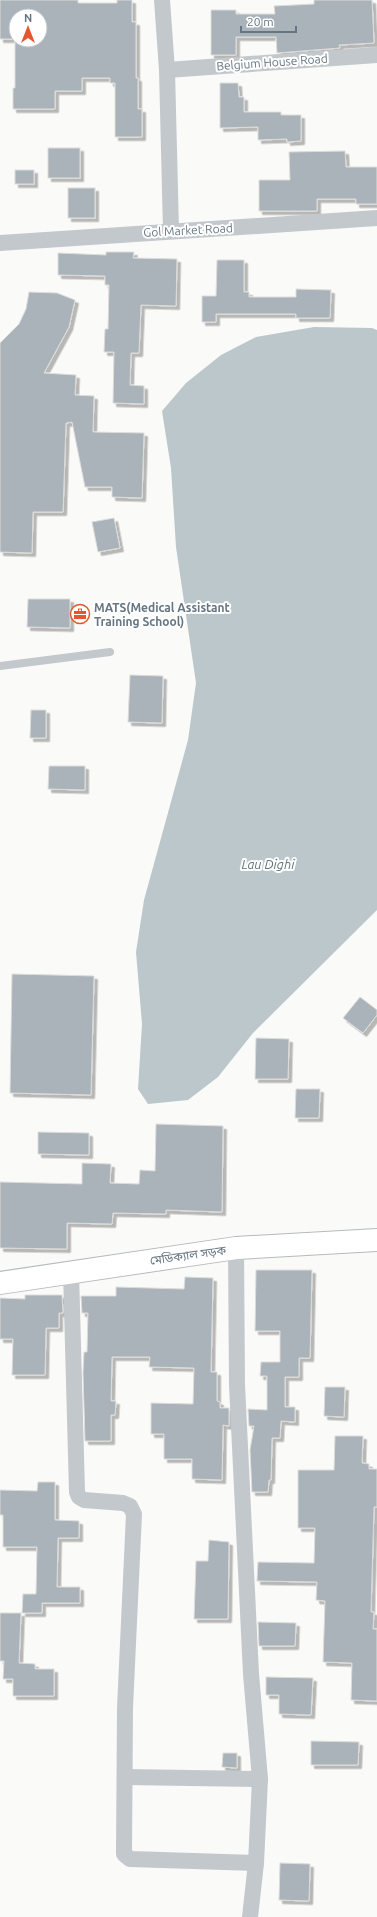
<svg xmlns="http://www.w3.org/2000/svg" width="377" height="1917" font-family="Ubuntu,'Noto Sans Bengali',sans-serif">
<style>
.water{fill:#bbc7cb}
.building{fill:#aab3b9;stroke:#dcdcda;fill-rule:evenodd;filter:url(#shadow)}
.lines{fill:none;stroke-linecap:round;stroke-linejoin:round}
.primary-casing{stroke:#b5babe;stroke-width:24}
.lane{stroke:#c3c8cc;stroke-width:8}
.street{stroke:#c3c8cc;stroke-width:16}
.primary{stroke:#fff;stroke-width:22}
.labels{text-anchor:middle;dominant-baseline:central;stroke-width:4;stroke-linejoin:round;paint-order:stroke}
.street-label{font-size:12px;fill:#657683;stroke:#fff}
.poi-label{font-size:12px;font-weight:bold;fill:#657683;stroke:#fff;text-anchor:start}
.water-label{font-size:13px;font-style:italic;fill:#60757c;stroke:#fff}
</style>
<defs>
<filter id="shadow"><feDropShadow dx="3.5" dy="3.5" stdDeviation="0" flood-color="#0004"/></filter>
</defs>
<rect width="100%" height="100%" fill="#fafaf8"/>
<polygon class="water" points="314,327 372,328 377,330 377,910 253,1033 218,1077 188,1100 148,1104 138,1089 142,1024 136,952 144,900 188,740 196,683 176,547 171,468 162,411 186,383 221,355 256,337"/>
<g class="building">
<path d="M0,0H78V3H117V0H132V22H136V78H138V109H142V137H115V83H110V78H82V91H55V109H13V88H15V39H0ZM16,16H40V40H16Z"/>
<polygon points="314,0 372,0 374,43 339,45 340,48 277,53 276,37 236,37 236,55 211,55 211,10 236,10 236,14 275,14 274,6 314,4"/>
<polygon points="220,83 238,83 239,97 244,97 244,112 281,112 281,115 301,115 301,141 287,142 287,139 258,140 258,127 220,128"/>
<rect x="48" y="148" width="32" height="30"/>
<polygon points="345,151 346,167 377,167 377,204 356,204 356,199 317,199 317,211 259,211 259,180 290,180 289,152"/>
<rect x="15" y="170" width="19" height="14"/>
<rect x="68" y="188" width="27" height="30"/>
<polygon points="106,252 134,252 133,258 177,259 176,306 141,305 139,353 131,353 130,385 144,386 144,404 113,403 114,352 104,352 105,329 108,329 109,285 105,285 105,276 58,275 58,253 106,255"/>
<polygon points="217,260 244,260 244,292 249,292 249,297 296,297 296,289 331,290 330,318 296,318 296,314 216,314 216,322 202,322 202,296 216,296"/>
<polygon points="29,292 57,293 75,300 69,327 44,373 76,375 75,395 94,396 93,432 144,433 142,498 112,497 112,487 85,487 72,422 66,423 63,512 33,512 32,553 0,552 0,343 19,324 26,309"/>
<polygon points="114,518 120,548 98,552 92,522"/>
<polygon points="28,599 70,599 70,628 27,627"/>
<polygon points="130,675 163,676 162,723 128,722"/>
<polygon points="31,710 46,710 46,738 30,738"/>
<polygon points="49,766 85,766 85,790 48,789"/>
<polygon points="12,974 94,976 91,1095 10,1093"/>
<polygon points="360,997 377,1010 377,1015 363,1033 343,1018"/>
<polygon points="256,1038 289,1039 288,1079 255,1079"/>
<polygon points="296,1089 320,1089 319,1118 295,1118"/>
<polygon points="156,1124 223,1126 222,1212 166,1210 166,1214 113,1213 112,1224 67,1223 67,1249 0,1248 0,1182 82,1184 82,1163 111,1164 110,1183 139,1184 140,1170 155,1171"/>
<polygon points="38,1132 89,1133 89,1155 38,1154"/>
<polygon points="256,1270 312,1270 310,1358 299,1358 299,1377 285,1377 285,1407 295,1407 295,1422 281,1421 280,1438 272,1438 271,1480 269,1480 268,1492 252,1492 250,1450 254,1426 249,1426 248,1409 267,1410 267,1376 260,1376 261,1362 280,1362 280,1331 255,1331"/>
<polygon points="185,1277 213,1278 211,1372 217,1372 217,1401 220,1402 220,1408 229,1408 229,1426 223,1425 222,1480 192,1479 192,1459 164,1459 164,1434 151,1434 151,1403 193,1404 194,1368 149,1367 150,1357 112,1357 111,1401 116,1401 115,1415 111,1415 111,1441 85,1441 83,1373 84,1352 87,1352 88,1313 82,1313 81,1296 116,1296 116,1287 184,1289"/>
<polygon points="25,1295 62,1295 63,1313 59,1313 59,1328 46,1328 45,1375 12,1375 13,1339 0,1339 0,1298 25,1299"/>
<polygon points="325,1387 345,1387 344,1417 324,1416"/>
<polygon points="335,1436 363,1436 362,1463 369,1464 369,1469 377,1469 377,1507 374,1507 371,1612 374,1612 373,1629 377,1629 377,1701 351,1700 352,1663 323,1662 325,1601 316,1600 317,1582 257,1581 258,1562 314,1563 315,1528 298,1528 298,1470 334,1470"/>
<polygon points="38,1482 55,1482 55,1520 79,1521 79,1538 58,1538 57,1587 80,1587 80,1603 42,1603 42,1613 22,1613 23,1594 36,1594 37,1547 3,1547 3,1515 0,1515 0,1490 37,1491"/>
<polygon points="209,1540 229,1542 228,1619 194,1619 196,1561 208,1561"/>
<polygon points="0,1613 21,1613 19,1663 35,1664 35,1669 54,1669 54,1696 13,1696 13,1679 3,1679 4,1661 0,1661"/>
<polygon points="258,1622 296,1623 295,1646 259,1646"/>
<polygon points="266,1677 313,1678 311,1715 279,1714 279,1695 266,1695"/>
<polygon points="311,1741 359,1742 358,1765 311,1765"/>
<polygon points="223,1753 237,1753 237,1768 222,1767"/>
<polygon points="280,1863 310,1864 309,1901 279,1900"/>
</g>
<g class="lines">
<defs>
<polyline id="primary" points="0,1283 236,1248 377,1240"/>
</defs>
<use href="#primary" class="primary-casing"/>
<polyline class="lane" points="0,666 110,652"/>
<g class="street">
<polyline points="162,0 167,70 171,231"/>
<polyline points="167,70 377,55"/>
<polyline points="0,243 377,218"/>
<polyline points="236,1248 237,1385 251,1674 260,1779 256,1863 250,1917"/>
<polyline points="71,1272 77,1492 79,1497 84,1500 123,1503 130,1506 134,1514 125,1708 124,1854 130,1859 256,1863"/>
<polyline points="125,1777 260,1779"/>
</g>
<use href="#primary" class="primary"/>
</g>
<defs>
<symbol id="office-ring" viewBox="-11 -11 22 22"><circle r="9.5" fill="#fff" stroke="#e4572e" stroke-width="1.5"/><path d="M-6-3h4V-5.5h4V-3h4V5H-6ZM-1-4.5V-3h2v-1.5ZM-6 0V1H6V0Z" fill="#e4572e"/></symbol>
</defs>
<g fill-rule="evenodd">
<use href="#office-ring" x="69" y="603" width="22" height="22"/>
</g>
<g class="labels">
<g class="street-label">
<text transform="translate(272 62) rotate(-4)">Belgium House Road</text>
<text transform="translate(188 230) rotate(-3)">Gol Market Road</text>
<text transform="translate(188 1255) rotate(-8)">মেডিক্যাল সড়ক</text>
</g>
<g class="poi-label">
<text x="94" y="607">MATS(Medical Assistant<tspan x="94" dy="14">Training School)</tspan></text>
</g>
<g class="water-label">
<text x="268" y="864">Lau Dighi</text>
</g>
</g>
<g transform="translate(28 28)"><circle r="19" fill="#ffffff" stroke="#c1c8cd"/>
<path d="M0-3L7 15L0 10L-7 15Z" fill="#e4572e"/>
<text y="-6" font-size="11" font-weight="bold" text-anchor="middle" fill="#657683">N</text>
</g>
<path d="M241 26v6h55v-6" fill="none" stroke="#657683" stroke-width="2"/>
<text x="247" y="26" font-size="12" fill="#657683" stroke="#ffffff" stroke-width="3" paint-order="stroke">20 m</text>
</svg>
